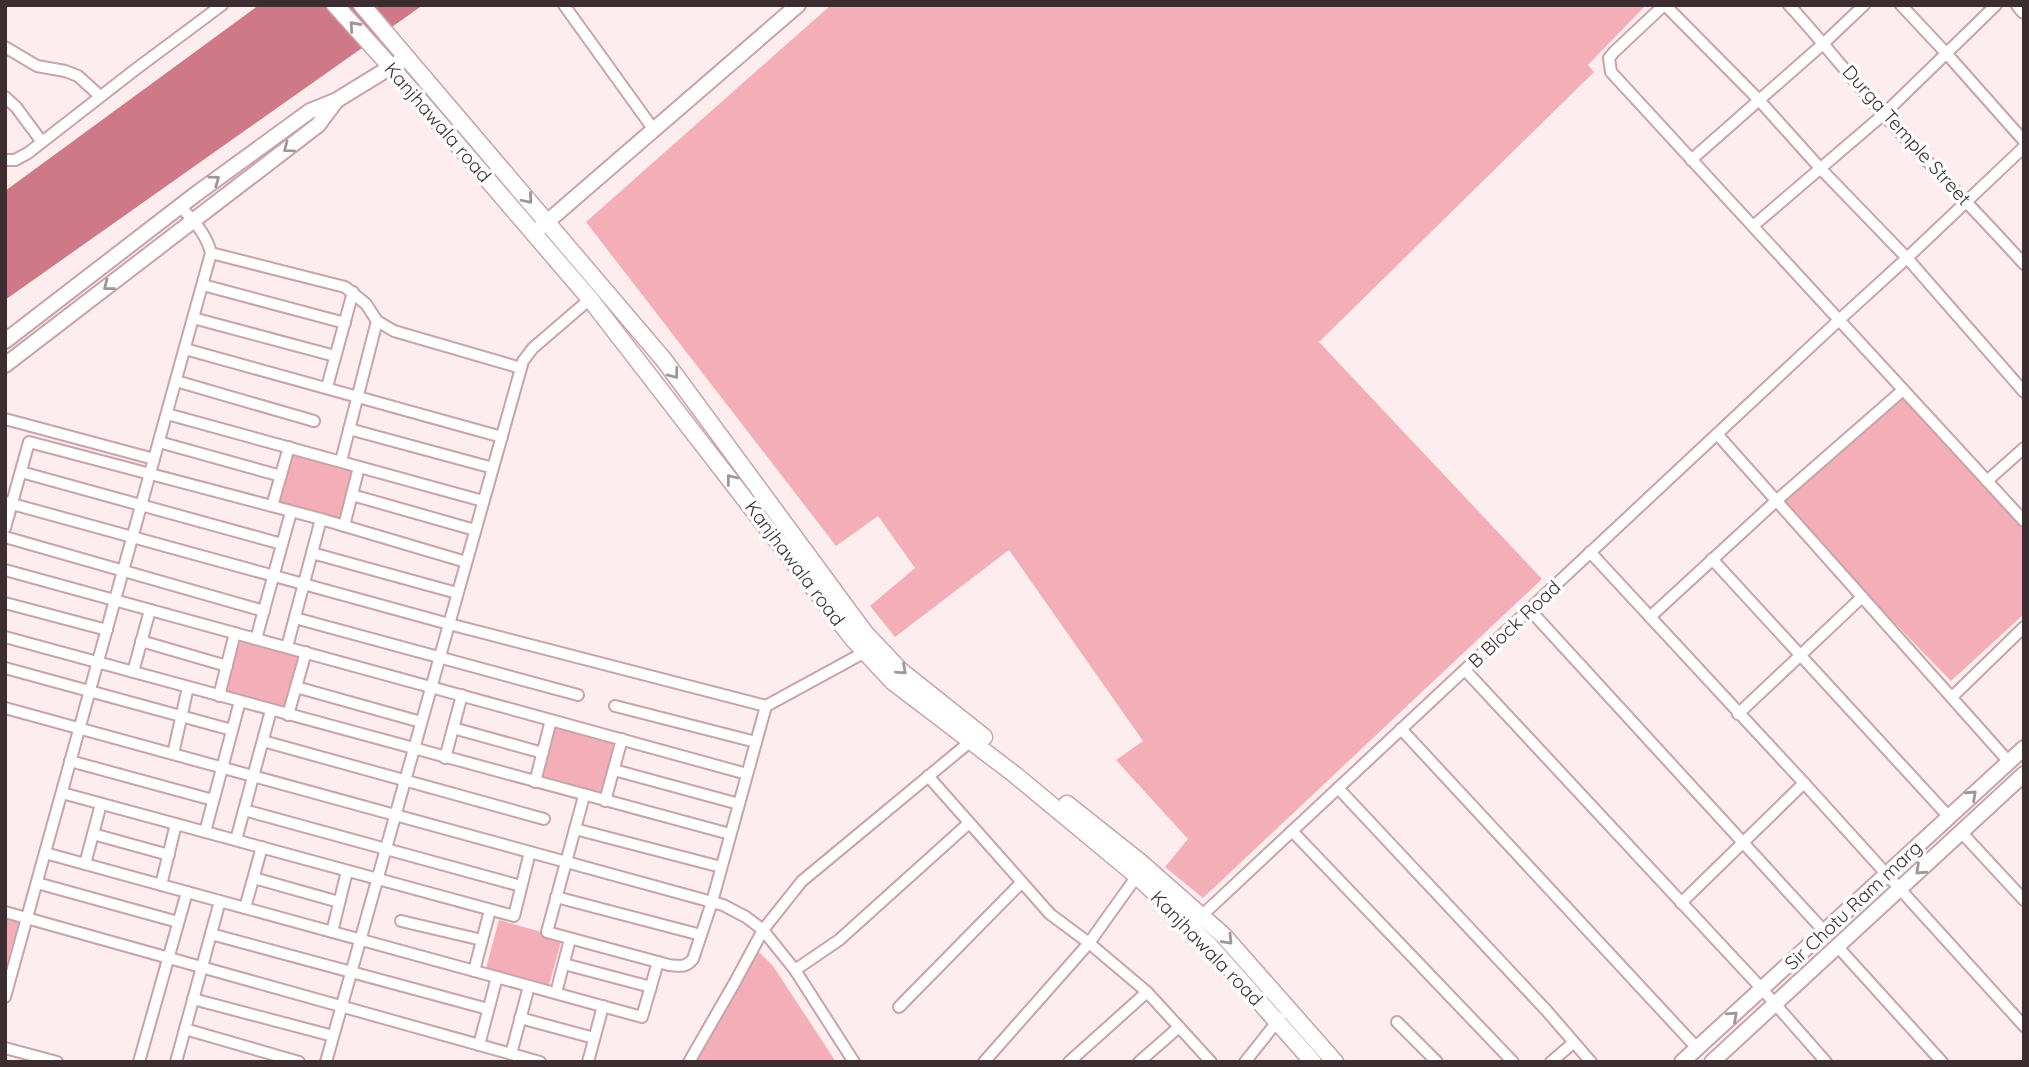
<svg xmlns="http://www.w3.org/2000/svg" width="2029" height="1067" font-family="Quicksand,sans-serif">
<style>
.green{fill:#f3aeb8}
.water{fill:#cf7887}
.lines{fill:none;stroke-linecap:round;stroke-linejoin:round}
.minor-casing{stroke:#c8a4a9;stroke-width:14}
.tertiary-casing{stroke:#c8a4a9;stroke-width:18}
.secondary-casing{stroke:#c8a4a9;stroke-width:19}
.minor{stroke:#fff;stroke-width:10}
.tertiary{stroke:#fff;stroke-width:14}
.secondary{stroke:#fff;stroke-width:16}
.oneway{stroke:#9e9698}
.labels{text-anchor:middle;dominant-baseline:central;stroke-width:7;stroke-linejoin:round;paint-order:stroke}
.street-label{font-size:19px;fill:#3c2e30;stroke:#fff}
</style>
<rect width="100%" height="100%" fill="#fdedef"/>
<g class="green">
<polygon points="831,5 1646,5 1588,65 1594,72 1319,342 1542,579 1203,898 1165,867 1188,839 1116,760 1143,741 1009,550 895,637 870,606 915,568 878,516 836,546 586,222"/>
<polygon points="1903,390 2024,531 2024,614 1951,681 1776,501"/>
<polygon points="290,451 354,468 340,520 276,503"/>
<polygon points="238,640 301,658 287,709 224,692"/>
<polygon points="554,727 617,744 603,796 540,778"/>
<polygon points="5,918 19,922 5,970"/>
<polygon points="499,920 562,938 548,989 485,972"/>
<polygon points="756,949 773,966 836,1062 694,1062"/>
</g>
<polygon class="water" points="259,5 423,5 5,300 5,191"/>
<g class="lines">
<defs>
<g id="minor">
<polyline points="564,5 654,130"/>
<polyline points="1664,5 1614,52 1609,58 1611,72 2024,521"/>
<polyline points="1665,5 1758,99 1820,168 1907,258 2024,392"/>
<path d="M1789,5C1822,41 1852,79 1884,115C1930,165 1978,213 2024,264"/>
<polyline points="1901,5 1946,53 2024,141"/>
<polyline points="5,47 37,66 65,71 78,76 100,96"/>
<polyline points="5,97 16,107 42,142"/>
<polyline points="5,160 15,160 28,153 136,69 222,5"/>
<polyline points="1691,160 1824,43 1864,5"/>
<polyline points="1753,226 1884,114 1996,5"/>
<polyline points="211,253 345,287 366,304 377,321 394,331 521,368"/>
<polyline points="203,285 345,323"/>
<polyline points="193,318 335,356"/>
<polyline points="185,349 502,437"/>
<polyline points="176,381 314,421"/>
<polyline points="327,387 353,292"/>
<polyline points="167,414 483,501"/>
<polyline points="5,419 154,459"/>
<polyline points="349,429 493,468"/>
<polyline points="1717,434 2009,762"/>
<polyline points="159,442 281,476"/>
<polyline points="341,461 377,321"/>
<polyline points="21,472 282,544"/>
<polyline points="1987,481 2024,448"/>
<polyline points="352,495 475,530"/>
<polyline points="5,502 449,624 766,706"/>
<polyline points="272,506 289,447"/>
<polyline points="344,526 359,467"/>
<polyline points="5,528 29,442 321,519 466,562"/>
<polyline points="5,537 264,611"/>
<polyline points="1590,552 1804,783 2024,1026"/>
<polyline points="312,553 457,593"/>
<polyline points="1712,559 1949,817"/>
<polyline points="5,570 747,774"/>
<polyline points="5,603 107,630"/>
<polyline points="1529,609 1824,931"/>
<polyline points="1650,617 1776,501 1903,390"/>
<polyline points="295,618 578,695"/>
<polyline points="5,637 730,834"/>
<polyline points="256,639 291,512"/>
<polyline points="141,641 227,666"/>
<polyline points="287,647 321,519"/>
<polyline points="5,668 232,730"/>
<polyline points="1465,670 1762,989 1826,1062"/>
<polyline points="133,672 150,610"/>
<polyline points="296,687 421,722"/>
<polyline points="219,696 235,633"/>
<polyline points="1952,697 2024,627"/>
<polyline points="615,706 756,742"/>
<polyline points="5,708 723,905 746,917 763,930 795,970 854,1062"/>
<polyline points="1738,714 1862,597"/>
<polyline points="288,715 306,652"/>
<polyline points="453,728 543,753"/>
<polyline points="1401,729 1697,1048"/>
<polyline points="263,741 544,819"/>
<polyline points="173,754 188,687"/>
<polyline points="445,758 462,695"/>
<polyline points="70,761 213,800"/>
<polyline points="614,770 739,804"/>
<polyline points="928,776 1050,914 1089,943 1147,992 1211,1062"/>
<polyline points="535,782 551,720"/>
<polyline points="1338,788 1546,1010 1591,1062"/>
<polyline points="62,793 514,916 530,852"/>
<path d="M584,796L547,932L669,965C679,966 686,968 693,959L712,902L766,706L865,652"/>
<polyline points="605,801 622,739"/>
<polyline points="244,810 521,886"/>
<polyline points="575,829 721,867"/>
<polyline points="1292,831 1513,1062"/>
<polyline points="205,832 240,701"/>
<polyline points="1961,832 2024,900"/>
<polyline points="93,834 169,855"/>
<polyline points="236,840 271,710"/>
<polyline points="45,853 642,1017 658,962"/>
<polyline points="85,864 101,804"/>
<polyline points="254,878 339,902"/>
<polyline points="37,883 178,922"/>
<polyline points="161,885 176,824"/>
<polyline points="556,897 701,935"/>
<polyline points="1681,903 1804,783"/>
<polyline points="245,908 262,847"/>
<polyline points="5,912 540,1062"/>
<polyline points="1197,920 1839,320 1907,258 2024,147"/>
<polyline points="401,921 482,940"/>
<polyline points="332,932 347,871"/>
<polyline points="211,934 488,1009"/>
<polyline points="1837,946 1942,1062"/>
<polyline points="564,964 651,987"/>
<polyline points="795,970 839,940 969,823"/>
<polyline points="474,971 490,910"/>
<polyline points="556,993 570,939"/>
<path d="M5,997L211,253C206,233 194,222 180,206"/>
<polyline points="193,999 333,1036"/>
<polyline points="899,1007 1021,883"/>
<polyline points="520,1018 594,1038"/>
<polyline points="1397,1022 1437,1062"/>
<polyline points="185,1029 299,1062"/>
<polyline points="479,1045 497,977"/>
<polyline points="5,1048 57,1062"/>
<polyline points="511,1054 529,986"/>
<polyline points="139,1062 187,892"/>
<polyline points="176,1062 220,901"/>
<polyline points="326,1062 523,361 533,348 590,299"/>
<polyline points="588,1062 603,1006"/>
<polyline points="689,1062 735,982 763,930 802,881 971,741"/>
<polyline points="984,1062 1089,943 1137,876"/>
<polyline points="1069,1062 1147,992"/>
<polyline points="1139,1062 1179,1027"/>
<polyline points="1245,1062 1280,1018"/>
<polyline points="1551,1062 1573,1043"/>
</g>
<g id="tertiary">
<polyline points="2019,5 2024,11"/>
<polyline points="540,228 798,5"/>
<polyline points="5,341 196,194 310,111 337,100 407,57"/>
<polyline points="5,365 318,125 336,101"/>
<polyline points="1682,1062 2024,748"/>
<polyline points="1712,1062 2024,774"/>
</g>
<g id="secondary">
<polyline points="335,5 391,67 590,299 853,639 893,682 1014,774 1137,876 1210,946 1313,1062"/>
<polyline points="362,5 664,360 865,633 901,671 984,737"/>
<polyline points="1067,804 1140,862 1224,936 1335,1062"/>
</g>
</defs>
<use href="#minor" class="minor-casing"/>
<use href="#tertiary" class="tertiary-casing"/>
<use href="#secondary" class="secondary-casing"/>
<use href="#minor" class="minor"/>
<use href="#tertiary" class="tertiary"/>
<use href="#secondary" class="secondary"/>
</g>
<defs><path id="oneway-chevron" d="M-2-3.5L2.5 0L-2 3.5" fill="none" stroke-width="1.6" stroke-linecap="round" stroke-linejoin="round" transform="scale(1.75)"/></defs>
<g class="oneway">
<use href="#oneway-chevron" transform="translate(354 26) rotate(-132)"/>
<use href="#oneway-chevron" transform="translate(288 148) rotate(143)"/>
<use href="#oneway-chevron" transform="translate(215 180) rotate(-36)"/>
<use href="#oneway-chevron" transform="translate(528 199) rotate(50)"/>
<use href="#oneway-chevron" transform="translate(108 286) rotate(142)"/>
<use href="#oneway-chevron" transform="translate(674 374) rotate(53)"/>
<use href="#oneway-chevron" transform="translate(731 479) rotate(-128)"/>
<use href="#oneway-chevron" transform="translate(902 670) rotate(42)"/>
<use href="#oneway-chevron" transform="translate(1972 795) rotate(-43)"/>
<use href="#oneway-chevron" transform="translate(1920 870) rotate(137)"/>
<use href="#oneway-chevron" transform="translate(1228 940) rotate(46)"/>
<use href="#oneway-chevron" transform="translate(1733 1016) rotate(-42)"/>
</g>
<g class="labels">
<g class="street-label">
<text transform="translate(438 122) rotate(49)">Kanjhawala road</text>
<text transform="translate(1907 135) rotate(48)">Durga Temple Street</text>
<text transform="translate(795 563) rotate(53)">Kanjhawala road</text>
<text transform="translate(1514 624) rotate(-43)">B Block Road</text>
<text transform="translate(1853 905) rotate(-43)">Sir Chotu Ram marg</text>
<text transform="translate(1207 948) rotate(46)">Kanjhawala road</text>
</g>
</g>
<rect width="2029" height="1067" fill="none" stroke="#3c2e30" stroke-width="14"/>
</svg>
